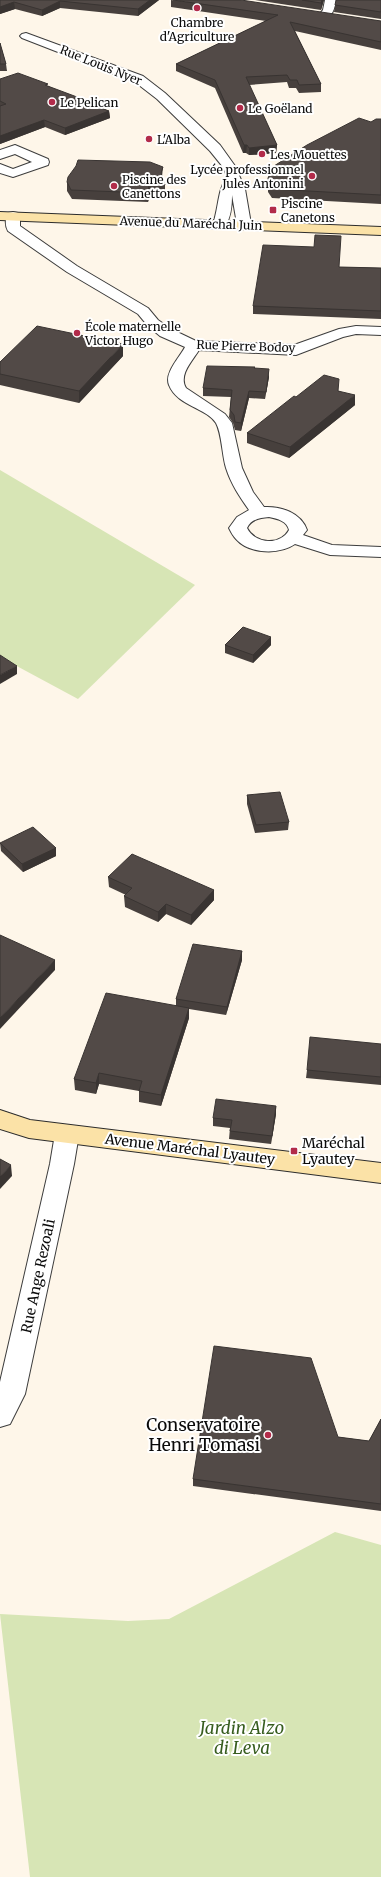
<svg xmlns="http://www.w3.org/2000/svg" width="381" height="1877" font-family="Merriweather,serif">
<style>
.green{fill:#d7e5b5}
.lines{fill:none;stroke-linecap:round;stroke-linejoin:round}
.street-casing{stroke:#3d3d3d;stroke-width:2}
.secondary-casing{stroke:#2c2c2c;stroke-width:2}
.street{fill:#fff;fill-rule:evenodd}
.secondary{fill:#fbe2a7;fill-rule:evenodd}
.wall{fill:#47403d}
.shaded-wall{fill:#393432}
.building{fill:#524a47;stroke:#393432}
.poi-dot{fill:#b22b4a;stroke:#fff;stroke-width:1.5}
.labels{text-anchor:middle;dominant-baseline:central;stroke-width:4;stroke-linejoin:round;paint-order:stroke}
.far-poi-label{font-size:12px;fill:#0a0a0a;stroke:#fff;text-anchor:start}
.far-street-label{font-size:12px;fill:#0a0a0a;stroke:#fff}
.poi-label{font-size:14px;fill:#0a0a0a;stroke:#fff;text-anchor:start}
.street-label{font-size:14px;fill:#0a0a0a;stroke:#fff}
.near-poi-label{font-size:17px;fill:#0a0a0a;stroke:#fff;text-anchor:end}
.near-park-label{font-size:17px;font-style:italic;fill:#375d1f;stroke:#fff}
</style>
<rect width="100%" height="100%" fill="#fef6e9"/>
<g class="green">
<polygon points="0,470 195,585 78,699 0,657"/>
<polygon points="335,1532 381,1545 381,1877 30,1877 0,1614 128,1621 169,1619"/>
</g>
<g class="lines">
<defs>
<g id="street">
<path d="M325,0H337C334,8 333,17 324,19L318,16L323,10Z"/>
<path d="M26,33L143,76L165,93L220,145L235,166L245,189L251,224L249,227H239L237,224L232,195C232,206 231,217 225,227H215L213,224C219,207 217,192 227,176L223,167L210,151L157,99L135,82L22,38L20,36L22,34Z"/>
<polygon points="15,145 48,159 49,162 48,165 13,177 0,173 0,164 13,169 32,162 15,154 0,159 0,150"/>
<path d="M13,212L18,213L20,216V226L77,266L148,308L158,320L171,329L196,341L294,345L339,329L356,326L381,327V335L356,334L343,337L296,355L199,350C193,360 178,375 186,388L225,414L232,423L242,468L253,492L264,507C281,506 301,513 307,530L303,535L332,545L381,547V557L330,555L295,544C279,555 249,554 236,539C233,536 231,532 229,528L237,517L249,510C240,497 231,484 226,468C222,455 222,434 216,423C207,408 177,406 169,385C164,373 180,357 185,347L160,336L148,326L138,314L67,272L8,231C5,226 5,218 8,213ZM269,517C278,519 287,521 289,530C280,546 255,544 247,528C251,519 260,518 269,517Z"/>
<polygon points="67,1125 76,1127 79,1134 74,1164 25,1394 10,1424 0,1427 0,1382 50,1164 55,1134 58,1127"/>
</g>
<g id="secondary">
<polygon points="0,212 381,227 381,235 0,220"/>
<polygon points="0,1110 30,1120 381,1163 381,1183 29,1138 0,1129"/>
</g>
</defs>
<use href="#street" class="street-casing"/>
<use href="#secondary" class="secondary-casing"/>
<use href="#street" class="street"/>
<use href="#secondary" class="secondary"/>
</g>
<g class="wall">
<polygon points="0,0 159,0 138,16 60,8 42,16 15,9 0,14"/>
<polygon points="171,0 381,21 381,50 295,31 321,84 321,92 299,93 296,88 289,88 287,82 249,85 277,145 276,153 249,155 246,153 243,153 215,88 176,71 176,64 266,21 171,7"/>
<polygon points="255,0 324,0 321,10"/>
<polygon points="381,0 381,19 334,12 335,5"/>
<polygon points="0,43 6,64 7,71 0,71"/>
<polygon points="0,79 48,86 77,99 109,111 110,118 65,135 45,127 0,144"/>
<polygon points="381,119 381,204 272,198 268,192 268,178 371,122"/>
<polygon points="163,167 162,177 165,185 165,194 150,194 148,202 72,199 67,191 67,182"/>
<polygon points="339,267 381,268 381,319 253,314 253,306"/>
<polygon points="123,356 79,403 0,385 0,362"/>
<polygon points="255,368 269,377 265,399 249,398 241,431 235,430 233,423 229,417 231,397 203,396 203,388"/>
<polygon points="339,391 355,405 289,458 247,443 247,433 296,397"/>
<polygon points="225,645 271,645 253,663 225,653"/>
<polygon points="247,795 289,822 288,830 255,833 247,804"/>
<polygon points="0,843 56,848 56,856 23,872 1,851"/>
<polygon points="108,877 214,890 214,900 191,925 166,914 158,922 125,907 124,896 126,895 109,887"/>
<polygon points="242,951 242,960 226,1015 189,1009 189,1018 161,1106 139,1102 139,1091 99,1084 96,1094 75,1090 74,1079 176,1005 176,999"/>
<polygon points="381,1044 381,1085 306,1078 307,1070"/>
<polygon points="276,1106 276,1114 271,1144 229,1139 230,1128 213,1126 213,1118"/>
<polygon points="381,1419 381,1511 193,1486 193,1479 338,1437 369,1441"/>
</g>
<g class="shaded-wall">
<polygon points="150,0 159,0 138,16 138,9"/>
<polygon points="322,0 324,0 321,10 321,3"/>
<polygon points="60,1 60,8 42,16 42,10"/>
<polygon points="14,2 15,9 0,14 0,7"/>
<polygon points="109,111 110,118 65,135 65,128"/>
<polygon points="44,120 45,127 0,144 0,136"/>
<polygon points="244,145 247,145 246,153 243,153"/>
<polygon points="277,145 276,153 249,155 249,148"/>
<polygon points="149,185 150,194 148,202 148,193"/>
<polygon points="123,344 123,356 79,403 79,391"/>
<polygon points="269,369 269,377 265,399 266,392"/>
<polygon points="249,391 249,398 241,431 241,423"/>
<polygon points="355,395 355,405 289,458 290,447"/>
<polygon points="271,637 271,645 253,663 253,655"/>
<polygon points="17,666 17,674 0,684 0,675"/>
<polygon points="56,848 56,856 23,872 22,864"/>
<polygon points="214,890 214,900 191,925 191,915"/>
<polygon points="166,904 166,914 158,922 158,912"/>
<polygon points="242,951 242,960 226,1015 227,1007"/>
<polygon points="55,960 55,970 0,1029 0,1018"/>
<polygon points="189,1008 189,1018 161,1106 161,1095"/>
<polygon points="99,1073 99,1084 96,1094 96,1083"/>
<polygon points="276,1106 276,1114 271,1144 272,1136"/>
<polygon points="11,1165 12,1176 0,1189 0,1177"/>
</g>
<g class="building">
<polygon points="0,0 150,0 138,9 60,1 42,10 14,2 0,7"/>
<polygon points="173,0 241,0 381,21 381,42 290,22 321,84 299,85 297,80 290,80 287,75 246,77 277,145 249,148 247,145 244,145 215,80 176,64 278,15"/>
<polygon points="302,0 322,0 321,3"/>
<polygon points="336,0 381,0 381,12 335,5"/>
<polygon points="0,43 6,64 0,64"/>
<polygon points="18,73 48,84 45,85 77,97 74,98 109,111 65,128 44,120 0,136 0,106 6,104 0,101 0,79"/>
<polygon points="359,118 371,122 376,119 381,119 381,195 272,189 268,183 268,178 274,166 307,145"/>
<polygon points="78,160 150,162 163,167 161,173 165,185 149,185 148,193 71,190 67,182 68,177 76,166"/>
<polygon points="315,235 341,236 339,267 381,268 381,311 253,306 263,245 314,247"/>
<polygon points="37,326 123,344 79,391 0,374 0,362"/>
<polygon points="207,366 255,367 254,368 269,369 266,392 249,391 241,423 235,422 234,415 230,410 232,390 203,388"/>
<polygon points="324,375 339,379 338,391 355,395 290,447 247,433 294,396 296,397"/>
<polygon points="243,627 271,637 253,655 225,645"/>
<polygon points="0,655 17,666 0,675"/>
<polygon points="280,792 289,822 256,825 247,795"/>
<polygon points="33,827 56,848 22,864 0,843"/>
<polygon points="132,854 214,890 191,915 166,904 158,912 124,896 132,888 108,877"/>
<polygon points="0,935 55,960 0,1018"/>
<polygon points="193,944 242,951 227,1007 176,999"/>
<polygon points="106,993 189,1008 161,1095 139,1091 142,1081 99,1073 96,1083 74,1079"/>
<polygon points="310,1037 381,1044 381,1077 307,1070"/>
<polygon points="216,1099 276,1106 272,1136 230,1131 232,1120 213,1118"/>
<polygon points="0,1159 11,1165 0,1177"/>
<polygon points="214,1346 311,1358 338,1437 369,1441 381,1419 381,1504 193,1479"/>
</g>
<g class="poi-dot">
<circle cx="197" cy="8" r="4"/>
<circle cx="52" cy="102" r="4"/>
<circle cx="240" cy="108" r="4"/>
<circle cx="149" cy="139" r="4"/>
<circle cx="262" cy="154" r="4"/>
<circle cx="312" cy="176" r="4"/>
<circle cx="114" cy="186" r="4"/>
<rect x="269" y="206" width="8" height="8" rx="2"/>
<circle cx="77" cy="333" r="4"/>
<rect x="290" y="1147" width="8" height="8" rx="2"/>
<circle cx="268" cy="1435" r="4"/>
</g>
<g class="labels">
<g class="far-poi-label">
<text x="197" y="22" text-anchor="middle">Chambre<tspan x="197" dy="14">d'Agriculture</tspan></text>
<text x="60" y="102">Le Pelican</text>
<text x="248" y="108">Le Goëland</text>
<text x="157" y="139">L'Alba</text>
<text x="270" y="154">Les Mouettes</text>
<text x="304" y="169" text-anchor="end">Lycée professionnel<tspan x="304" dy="14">Jules Antonini</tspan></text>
<text x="122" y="179">Piscine des<tspan x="122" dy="14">Canettons</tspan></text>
<text x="281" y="203">Piscine<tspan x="281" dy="14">Canetons</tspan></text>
<text x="85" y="326">École maternelle<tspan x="85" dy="14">Victor Hugo</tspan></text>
</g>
<g class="far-street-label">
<text transform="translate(101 65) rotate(22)">Rue Louis Nyer</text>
<text transform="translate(191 223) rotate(2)">Avenue du Maréchal Juin</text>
<text transform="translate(246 346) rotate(2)">Rue Pierre Bodoy</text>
</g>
<g class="poi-label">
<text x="302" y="1143">Maréchal<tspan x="302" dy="16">Lyautey</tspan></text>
</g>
<g class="street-label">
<text transform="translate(190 1149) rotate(7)">Avenue Maréchal Lyautey</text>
<text transform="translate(38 1276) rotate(-78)">Rue Ange Rezoali</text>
</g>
<g class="near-poi-label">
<text x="260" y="1425">Conservatoire<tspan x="260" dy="20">Henri Tomasi</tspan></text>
</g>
<g class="near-park-label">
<text x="242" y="1728">Jardin Alzo<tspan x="242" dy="20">di Leva</tspan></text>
</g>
</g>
</svg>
